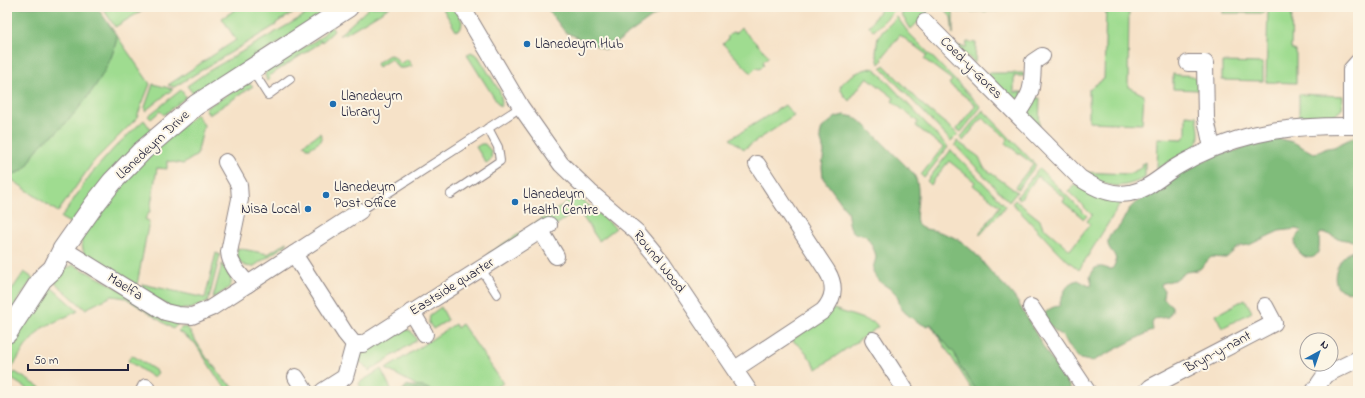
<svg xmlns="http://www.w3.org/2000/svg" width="1365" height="398" font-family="'Indie Flower',sans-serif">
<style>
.green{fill:#9fdc90;stroke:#607f66}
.forest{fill:#7fbc7a;stroke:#506f5a}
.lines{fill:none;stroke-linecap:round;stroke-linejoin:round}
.service-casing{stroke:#8c8282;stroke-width:10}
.minor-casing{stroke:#8c8282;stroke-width:18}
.tertiary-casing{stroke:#8c8282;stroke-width:22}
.service{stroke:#fff;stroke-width:8}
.minor{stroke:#fff;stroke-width:16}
.tertiary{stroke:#fff;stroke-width:20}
.poi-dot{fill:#1f6fb2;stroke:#fcf5e5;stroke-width:1.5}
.labels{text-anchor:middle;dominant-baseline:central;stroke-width:4;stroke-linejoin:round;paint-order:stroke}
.poi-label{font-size:14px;fill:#22223b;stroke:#fcf5e5;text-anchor:start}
.street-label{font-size:14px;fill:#22223b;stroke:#fcf5e5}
</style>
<rect width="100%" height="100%" fill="#fcf5e5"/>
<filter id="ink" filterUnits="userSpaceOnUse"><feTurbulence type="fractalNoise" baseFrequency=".025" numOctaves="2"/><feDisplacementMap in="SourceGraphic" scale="8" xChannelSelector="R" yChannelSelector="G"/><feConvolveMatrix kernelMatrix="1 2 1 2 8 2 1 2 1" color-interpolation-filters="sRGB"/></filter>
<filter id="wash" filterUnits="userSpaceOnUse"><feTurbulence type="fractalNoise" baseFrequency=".012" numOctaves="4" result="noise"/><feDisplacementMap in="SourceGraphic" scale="16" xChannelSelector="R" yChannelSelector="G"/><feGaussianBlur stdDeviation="0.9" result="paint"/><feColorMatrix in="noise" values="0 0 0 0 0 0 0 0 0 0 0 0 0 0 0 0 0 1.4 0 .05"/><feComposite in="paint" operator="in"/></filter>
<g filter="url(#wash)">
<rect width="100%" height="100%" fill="#f6e2c8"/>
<g class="green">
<polygon points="102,7 148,7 115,27"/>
<polygon points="240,7 304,7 276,23 276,25 174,87 168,85 236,40 222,18"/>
<polygon points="370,7 390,7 345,34 339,35"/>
<polygon points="442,7 456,7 462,22 461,28 456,31"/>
<polygon points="882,7 900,7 895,10 874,31 869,26"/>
<polygon points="916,7 933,7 911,29 901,14"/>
<polygon points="942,7 953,7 953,34 951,17"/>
<polygon points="956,7 1000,7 1000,11 956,12"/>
<polygon points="1106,7 1129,7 1128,87 1144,95 1142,124 1089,122 1089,89 1104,79"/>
<rect x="1223" y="7" width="41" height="6"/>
<polygon points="1268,7 1292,7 1291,49 1296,51 1296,83 1266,82"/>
<polygon points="317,8 322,14 257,57 255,54 253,54 255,57 208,87 207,86 205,86 206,89 195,96 187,86 207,72"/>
<polygon points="897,17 908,32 981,107 961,132 957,129 976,105 949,84 952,80 924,59 927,55 900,35 882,58 883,60 879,64 876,53 878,36"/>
<polygon points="331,26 334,31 322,42 320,40 320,43 269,76 270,79 267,81 265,74 267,70 321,37"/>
<polygon points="741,28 769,56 763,62 764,65 760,69 756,68 751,73 723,44 728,39 728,36 732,32 736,33"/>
<path d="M117,36L150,84L136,119L94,161L58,212L11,179L13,174C29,171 30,158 39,147C44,141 52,136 58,131C81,108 113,68 117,36Z"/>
<polygon points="967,42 976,43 975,63 956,46 966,47"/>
<polygon points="471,52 478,56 500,92 502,102 500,107 467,55"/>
<polygon points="389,55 394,56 400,64 407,59 412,66 404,68 399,68 391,59 378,67 376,65 377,63"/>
<polygon points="1222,62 1263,63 1263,81 1222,80"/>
<polygon points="884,65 925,107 958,134 951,141 890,77 881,68"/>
<path d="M873,68L878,72L948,147L924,178L921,175L943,147L916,126L918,122L892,101L894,98L867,77L849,101L843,94L840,87C846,77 861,69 873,68Z"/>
<polygon points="988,73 1023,73 1024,76 1014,76 1014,92 1022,92 1022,98 1015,102 986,74"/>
<path d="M1173,74C1187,78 1198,69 1198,90L1173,89Z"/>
<polygon points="248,83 253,86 209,115 205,108"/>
<polygon points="153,84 173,89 145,111 145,107"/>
<polygon points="181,90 186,97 164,115 160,111 151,119 148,116"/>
<polygon points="1299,94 1343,96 1342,109 1334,116 1327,117 1299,116"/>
<polygon points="1034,98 1040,98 1039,130 1026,116"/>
<polygon points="785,105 794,116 744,149 730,139"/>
<polygon points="983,110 1036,165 1018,189 1015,187 1033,164 1005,143 1008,139 982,118 963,141 960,138"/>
<polygon points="196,114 204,125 197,155 183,164 167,161 167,169 157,168 150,211 145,219 149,221 137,285 84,254 81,240 99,210 148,156"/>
<path d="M1186,115L1197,116C1198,127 1202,137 1195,147L1157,169L1158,138L1183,139L1184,137L1186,135Z"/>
<polygon points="144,120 152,131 70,223 61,218 91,174 116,146"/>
<polygon points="320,133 322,138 321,141 310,148 307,148 304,144"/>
<polygon points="957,141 979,157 984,168 1017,192 1009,202 955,145"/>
<path d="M481,144H485L491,151C492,157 491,161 486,163L476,147Z"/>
<polygon points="951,150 1006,206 980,235 979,234 1000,206 973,185 975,182 949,161 936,177 931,185 927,181"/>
<path d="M1145,162V178C1114,192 1109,186 1080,172L1129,174L1143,167L1142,164Z"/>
<polygon points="1039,168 1087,216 1084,219 1063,202 1065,198 1038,176 1020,199 1017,197"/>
<path d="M1075,185C1091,194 1107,196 1124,198L1079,270L1060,254L1012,203L1015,200L1040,220L1043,227L1070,250L1090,224L1087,221L1092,215L1068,191Z"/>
<polygon points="576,195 616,228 599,241 578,210 553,227 489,255 488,254 557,209"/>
<path d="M287,242V244L254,266C247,268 242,265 237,259V248L268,254Z"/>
<polygon points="216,253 220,255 208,302 190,309 174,309 142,291 142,284 205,298"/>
<path d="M222,264C236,285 235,285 213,298Z"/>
<polygon points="74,265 181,321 173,329 126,298 112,296 85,309 51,279 56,272"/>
<polygon points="24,272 33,278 7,317 7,297"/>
<polygon points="47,285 51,289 52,288 78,311 42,328 25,347 7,376 7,347"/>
<polygon points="1245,299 1252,312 1222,328 1216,315"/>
<polygon points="441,307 448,320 433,329 429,323 430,315"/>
<polygon points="834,309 875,323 878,327 817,369 805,351 792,340"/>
<polygon points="455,324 457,328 462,324 503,383 491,391 423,391 414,384 386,369"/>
<polygon points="931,324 939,336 955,354 959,365 977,391 973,391 931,325"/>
<polygon points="187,327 208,360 209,359 223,379 238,391 230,391 220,382 195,343 178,331 181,328"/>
<polygon points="404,329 411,331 417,340 369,371 362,363 355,360 357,353 395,330 397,333"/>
<polygon points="132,355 158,372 154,378 128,361"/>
<polygon points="381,369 392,391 362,391 359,383"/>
<polygon points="15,372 46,391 31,391 10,378"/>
</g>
<g class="forest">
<path d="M7,7H97L117,36C113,68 81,108 58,131C52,136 44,141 39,147C30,158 29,171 13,174L7,171Z"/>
<polygon points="546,7 666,7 606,50 565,32"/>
<path d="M844,115L854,117L865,125L913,173C925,191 911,217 919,226C923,230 931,229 936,231C947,234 960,239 968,247C977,254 983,263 990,271C999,281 1010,290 1017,301C1028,319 1039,340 1050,358C1057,369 1066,379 1072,391H977L959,365L955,354L939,336L931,324L926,326C918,323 903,313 900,306C898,301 899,296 894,292C888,286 878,283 874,274C871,268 876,262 876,256C875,251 871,243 868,239C865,233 860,236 855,233C848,229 849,218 847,211L823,178L822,167L824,152L820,136L822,128L836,117Z"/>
<path d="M1358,135V242C1352,240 1347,241 1341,239C1333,237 1330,233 1321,233L1319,236C1319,241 1320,247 1318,252C1315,260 1305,259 1300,253C1296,249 1295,244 1295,239L1302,231L1296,229L1279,231L1249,245L1241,246L1236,249L1226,258L1211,257L1200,269L1193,271L1186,272L1175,280L1162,283L1161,286L1164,289L1163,298L1172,306V311L1168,317L1154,319L1152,324L1153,330L1091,362L1090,361L1080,359L1073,352L1062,335L1055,331L1042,317C1047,310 1051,307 1059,306C1063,294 1065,284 1078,280L1089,286L1092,285L1090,276L1095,268C1104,265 1104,269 1112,269C1123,254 1106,252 1108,241C1109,234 1113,233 1117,229C1124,222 1125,212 1133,205L1175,176L1196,164L1221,154L1243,149L1251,144L1266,142L1275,138L1293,142L1313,153L1319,152L1327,148L1334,147Z"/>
<path d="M1358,249L1357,283L1354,291C1326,297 1331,256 1358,249Z"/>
<path d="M407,385C415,388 424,384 431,391H402Z"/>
</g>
</g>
<g filter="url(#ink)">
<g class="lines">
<defs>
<g id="service">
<polyline points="252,70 268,95 290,79"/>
<polyline points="451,194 500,161 498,147 488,128"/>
<polyline points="360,211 521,107"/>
<polyline points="481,269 497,294"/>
</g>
<g id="minor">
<polyline points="462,7 521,107 561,164 590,192 637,232 662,262 749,391"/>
<path d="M925,22L1080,178C1095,188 1111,196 1130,193C1146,190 1157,180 1170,171C1178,165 1187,161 1196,156C1251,129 1298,125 1358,126"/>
<polyline points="1188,63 1205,63 1206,119 1212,148"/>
<path d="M1017,114C1033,92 1032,88 1033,62L1042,56"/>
<polyline points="1351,126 1351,70 1358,62"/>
<path d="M226,162L239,185L240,199L229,252C230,265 239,274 248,284"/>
<polyline points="541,231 556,256"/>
<polyline points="63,249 165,312 178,315 192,316 211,308 360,211"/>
<polyline points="294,254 345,333 354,344 363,344 549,225"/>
<polyline points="1031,307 1087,391"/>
<polyline points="412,312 425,334"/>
<polyline points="873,340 906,391"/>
<path d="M735,369L823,311C834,299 836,286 827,271L757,164"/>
<polyline points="296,377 305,391"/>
<polyline points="144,391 146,387"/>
<polyline points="323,391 345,377 354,344"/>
<polyline points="1147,391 1151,387 1274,323 1265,306"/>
<polyline points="1314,391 1325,375 1358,359"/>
</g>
<polyline id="tertiary" points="7,333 42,279 53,269 63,249 94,205 112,182 142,151 196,105 348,7"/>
</defs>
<use href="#service" class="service-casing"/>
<use href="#minor" class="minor-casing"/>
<use href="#tertiary" class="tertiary-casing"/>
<use href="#service" class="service"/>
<use href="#minor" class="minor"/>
<use href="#tertiary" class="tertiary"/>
</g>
</g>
<g class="poi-dot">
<circle cx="527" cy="44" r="4"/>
<circle cx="333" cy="104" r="4"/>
<circle cx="326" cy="195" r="4"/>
<circle cx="515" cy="202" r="4"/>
<circle cx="308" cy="209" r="4"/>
</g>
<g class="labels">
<g class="poi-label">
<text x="535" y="44">Llanedeyrn Hub</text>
<text x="341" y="96">Llanedeyrn<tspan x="341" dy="16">Library</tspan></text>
<text x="334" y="187">Llanedeyrn<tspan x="334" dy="16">Post Office</tspan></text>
<text x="523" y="194">Llanedeyrn<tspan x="523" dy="16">Health Centre</tspan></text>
<text x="300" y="209" text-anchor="end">Nisa Local</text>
</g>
<g class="street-label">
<text transform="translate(971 68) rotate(45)">Coed-y-Gores</text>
<text transform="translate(153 145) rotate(-43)">Llanedeyrn Drive</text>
<text transform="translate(659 262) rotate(52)">Round Wood</text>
<text transform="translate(125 287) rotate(32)">Maelfa</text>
<text transform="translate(452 287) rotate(-32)">Eastside quarter</text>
<text transform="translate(1218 352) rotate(-28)">Bryn-y-nant</text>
</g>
</g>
<rect width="1365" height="398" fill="none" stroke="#fcf5e5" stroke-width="24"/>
<g transform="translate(1319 352) rotate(40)"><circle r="19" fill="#fcf5e5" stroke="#a5a1a1"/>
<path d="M0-3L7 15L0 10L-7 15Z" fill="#1f6fb2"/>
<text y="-6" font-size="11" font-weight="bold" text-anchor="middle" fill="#22223b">N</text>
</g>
<path d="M28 364v6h100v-6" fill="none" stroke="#22223b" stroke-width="2"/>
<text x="34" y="364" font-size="12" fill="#22223b" stroke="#fcf5e5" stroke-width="3" paint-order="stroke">50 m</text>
</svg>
